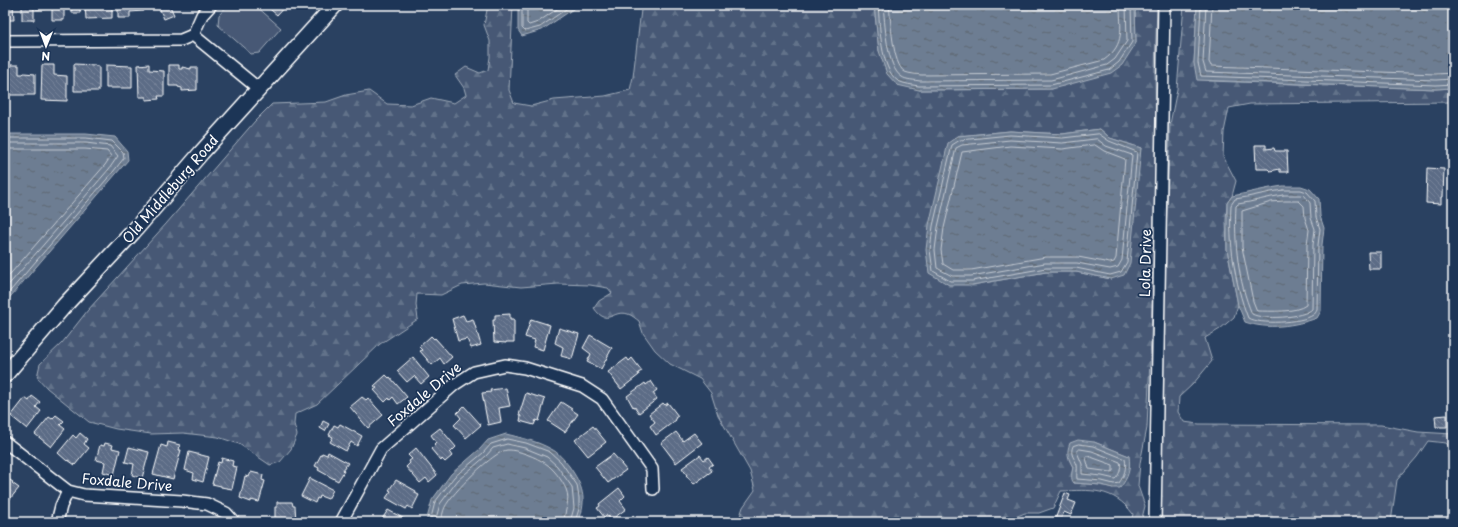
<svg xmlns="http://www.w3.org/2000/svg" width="1458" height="527" font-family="'Playpen Sans',sans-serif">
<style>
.forest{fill:url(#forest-firs);stroke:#a2acba;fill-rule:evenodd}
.park{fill:#465975;stroke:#a2acba}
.water{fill:url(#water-ripples);stroke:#a7b1be}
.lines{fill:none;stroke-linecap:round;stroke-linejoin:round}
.shore{stroke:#c5cbd3;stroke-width:1}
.building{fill:url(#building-back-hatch);stroke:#fff}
.street-casing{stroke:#fff;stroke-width:14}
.secondary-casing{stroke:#fff;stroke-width:18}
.street{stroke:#1d3557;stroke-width:11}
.secondary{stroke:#1d3557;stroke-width:15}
.labels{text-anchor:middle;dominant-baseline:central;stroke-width:3.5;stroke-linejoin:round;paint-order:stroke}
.street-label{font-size:14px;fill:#fff;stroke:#1d3557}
</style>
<defs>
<pattern id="forest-firs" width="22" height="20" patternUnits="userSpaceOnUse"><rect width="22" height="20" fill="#465975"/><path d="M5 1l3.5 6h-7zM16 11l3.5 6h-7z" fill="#62728a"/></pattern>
<pattern id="water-ripples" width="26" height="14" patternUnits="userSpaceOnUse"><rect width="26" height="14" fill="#6d7d92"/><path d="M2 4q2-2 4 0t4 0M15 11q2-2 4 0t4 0" fill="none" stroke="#5e6772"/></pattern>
<pattern id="building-back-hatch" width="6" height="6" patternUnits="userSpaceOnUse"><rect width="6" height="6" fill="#5b6c86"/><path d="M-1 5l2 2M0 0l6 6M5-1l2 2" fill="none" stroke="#748298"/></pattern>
</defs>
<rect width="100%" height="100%" fill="#2a4161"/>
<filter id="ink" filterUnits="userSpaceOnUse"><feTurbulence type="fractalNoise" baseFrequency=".025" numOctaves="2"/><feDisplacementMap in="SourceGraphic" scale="8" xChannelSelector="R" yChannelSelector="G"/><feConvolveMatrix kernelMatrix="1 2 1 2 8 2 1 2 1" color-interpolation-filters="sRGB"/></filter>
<g filter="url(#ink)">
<g class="forest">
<path d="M488,5H513L509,90L514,103L531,106L554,100L605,96L630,90L633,77L641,10L644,5H874L879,51L919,90L1052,89L1136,43L1135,5H1157L1155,69L1156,153L1152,314L1147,428L1140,463L1138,486L1145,506L1141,522H1131L1133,514C1113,487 1090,490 1061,491L1053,508L1039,513H1025L1015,517L1013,522H738L743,507L755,490L750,471L718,415L711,393L700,379L670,364L655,350L643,333L639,321C636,319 632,315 628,314C612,309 608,328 594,308L599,301L612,293L608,288L590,285L558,284L521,287L484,283L462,285L441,295L417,294L416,305L418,319L380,344L317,404L295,414L294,424L297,435L291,449L280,462L270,465L239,444L218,437L183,433L151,434L116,429L89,422L47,388L37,377L40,364L62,343L88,310L166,224L255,121L272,104L326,102L346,95L369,91L387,104L411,105L431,98L454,103L466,95L464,88L455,75L466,67L480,73L488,70L490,57V41L484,25ZM1100,129L1110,138L1141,148L1111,279L1076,272H1046L972,285L958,136L1010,131L1062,134ZM1094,442L1129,456L1113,488L1101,485L1074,483L1072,474L1073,467L1069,459Z"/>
<polygon points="1184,5 1197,5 1194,63 1209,81 1436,89 1453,88 1453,102 1250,104 1229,108 1224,132 1223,156 1236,181 1232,196 1227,203 1226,221 1227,249 1238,305 1234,317 1220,329 1205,338 1212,361 1193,384 1179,397 1178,412 1184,422 1199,424 1381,425 1418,432 1453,434 1453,451 1446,443 1428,441 1417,457 1397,480 1391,522 1160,522 1162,343 1170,124 1177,89"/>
</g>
<polygon class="park" points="228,5 255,5 281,28 259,53 251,54 218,25 219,15"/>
<g class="water">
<polygon points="518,5 579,5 542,30 522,36 518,30"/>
<polygon points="874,5 1135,5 1136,43 1122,65 1111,73 1052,89 919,90 897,85 887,74 879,51"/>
<polygon points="1197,5 1453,5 1453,88 1436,89 1197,80 1194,63"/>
<polygon points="1100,129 1110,138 1141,148 1130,263 1124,275 1111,279 1076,272 1046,272 972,285 949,285 929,273 926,250 929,225 948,143 958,136 1010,131 1062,134"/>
<polygon points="5,134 86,134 115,137 127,151 128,160 5,303"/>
<path d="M1283,186H1301L1310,189L1319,199L1320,216L1324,228L1322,245L1321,311L1317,318C1295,326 1267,330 1245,322L1238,305L1227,249V203L1232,196C1249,193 1266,188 1283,186Z"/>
<path d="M506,434C522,438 537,441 551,449C558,452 564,460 569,466C583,486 587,498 579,521L426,522L432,500L451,474L480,449L488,440Z"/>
<path d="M1078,440L1094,442L1129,456C1131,469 1128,478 1120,488H1113L1101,485L1074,483C1070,479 1072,472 1073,467C1068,458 1066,453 1070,443Z"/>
</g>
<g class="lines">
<g class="shore">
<polyline points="522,5 522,28 525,31 540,27 572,5"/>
<polyline points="527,5 527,23 529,25 538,22 563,5"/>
<path d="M878,5C880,25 880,69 898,81C904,84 913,85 919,86L1051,85L1109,70L1119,62L1132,42L1131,5"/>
<path d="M883,5C885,21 886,68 902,77C906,80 915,80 920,81L1051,80L1107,65L1115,59L1127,41L1126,5"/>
<path d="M889,5C891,19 892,65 905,72C910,74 916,74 921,75L1050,74L1104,60C1126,44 1120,28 1120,5"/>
<polyline points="1201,5 1198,63 1201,76 1436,85 1453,84"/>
<polyline points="1206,5 1203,62 1206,72 1436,80 1453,79"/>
<polyline points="1212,5 1209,62 1211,66 1436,74 1453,73"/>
<polygon points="1099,134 1109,141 1137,152 1127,262 1121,272 1110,275 1076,268 1046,268 972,281 950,281 933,271 930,250 933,226 952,145 960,140 1010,135 1062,138"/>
<polyline points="5,138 86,138 112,141 123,152 124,158 113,172 5,297"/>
<polygon points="1097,139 1106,146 1132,155 1122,260 1118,267 1110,269 1077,263 1045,263 971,276 952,276 937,268 935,250 938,227 956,148 962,145 1010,140 1062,143"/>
<polyline points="5,143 86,143 110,146 118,156 109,169 5,289"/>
<polygon points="1095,145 1104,151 1125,159 1116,258 1114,262 1110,263 1078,257 1046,257 971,270 953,270 943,264 941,250 944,228 962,152 1010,146 1062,149"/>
<polyline points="5,149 85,149 107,151 111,156 105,165 5,280"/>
<path d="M1283,190H1301L1307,192L1315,201L1316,217L1320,229L1318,245L1317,310C1316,312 1315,314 1313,315C1302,323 1259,325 1248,318C1234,282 1229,242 1231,205L1235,199C1251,197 1267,192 1283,190Z"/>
<path d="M1283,195H1300L1305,196L1310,203L1311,218L1315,229L1313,245L1312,309C1304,318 1262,320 1252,314C1238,281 1234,242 1236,206L1238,204C1253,202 1268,197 1283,195Z"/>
<path d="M1284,201H1299L1304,206L1305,218L1309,230L1307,245L1306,305C1296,313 1270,311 1257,311L1253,301L1242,247V211L1271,202Z"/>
<path d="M1079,444L1093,446L1125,459C1127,468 1124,476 1119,483L1114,484L1102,481L1077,479C1076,474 1078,470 1077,465C1075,458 1069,455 1073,446Z"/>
<path d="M1080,449L1092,451L1120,462C1122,467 1119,476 1115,479L1102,476L1082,474V464L1077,452Z"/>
<polygon points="1088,456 1113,465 1113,471 1111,472 1089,469 1086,458"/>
<polyline points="430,522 435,502 454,477 483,453 491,444 507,439 526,443 550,452 561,462 577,485 579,498 579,509 575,522"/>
<polyline points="435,522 440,504 458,480 486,456 493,448 507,444 525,448 547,457 557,466 572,487 574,508 570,522"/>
<path d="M441,522C442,517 443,511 445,507C451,494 494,451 507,450C516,449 538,458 545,463C553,468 562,480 566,489C571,501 564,511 564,522"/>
</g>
</g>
<g class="building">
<polygon points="5,5 13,5 14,20 5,20"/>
<polygon points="22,5 46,5 46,9 36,9 36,7 34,7 34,20 22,20"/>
<polygon points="52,5 80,5 80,13 72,13 72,10 64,8 64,20 52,20"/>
<polygon points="85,5 112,5 112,18 86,19"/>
<polygon points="118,5 144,5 144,11 130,12 130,18 118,18"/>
<polygon points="158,5 173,5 170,6 174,15 164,19"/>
<polygon points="265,5 286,5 277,15"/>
<polygon points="74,64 95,65 95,66 99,66 99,91 74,91"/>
<polygon points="149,64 149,70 164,71 164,96 158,96 159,99 146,100 146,97 139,97 138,65"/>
<polygon points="8,65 19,65 19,74 23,74 24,73 35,74 35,95 8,95"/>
<polygon points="42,65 54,65 54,75 67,76 67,101 41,100"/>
<polygon points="106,65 132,66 132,88 106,88"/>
<polygon points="169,65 179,65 179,69 182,69 182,67 191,69 191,67 197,67 197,90 182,91 182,88 178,87 178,86 169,86"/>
<polygon points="1255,145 1266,145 1266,149 1274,148 1275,151 1287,151 1288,172 1280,172 1280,169 1270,171 1268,169 1256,169"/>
<polygon points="1427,168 1444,169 1443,197 1441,197 1441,204 1426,203"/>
<polygon points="1368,252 1381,252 1381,269 1369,269"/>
<polygon points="510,314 510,319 514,319 514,342 506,342 506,343 494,342 493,320 495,320 495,315"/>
<polygon points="463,315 466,321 473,319 481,345 471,348 467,339 458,341 452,319"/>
<polygon points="531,319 550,325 543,350 533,347 535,340 525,337"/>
<polygon points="559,328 579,334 572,359 561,356 563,347 555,343"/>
<polygon points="590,335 612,348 601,369 587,362 591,354 583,348"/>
<polygon points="431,336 434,339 435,338 452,357 444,364 440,358 432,365 420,351 422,350 419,347"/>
<polygon points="413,357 429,377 421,384 414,376 407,382 397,371"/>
<polygon points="627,358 629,361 632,358 642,371 638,373 639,375 621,389 608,372"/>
<polygon points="386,375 389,378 390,377 407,397 398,404 393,397 390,400 389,398 385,402 374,390 377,388 374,386"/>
<polygon points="651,381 657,390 653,393 657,399 639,413 634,406 633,407 627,396 645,383 646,385"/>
<polygon points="506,388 510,406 499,408 501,422 488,425 482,393 491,392 490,390"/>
<polygon points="526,393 545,399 539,421 536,420 534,425 520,421 521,416 519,415"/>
<polygon points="32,396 40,402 36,407 41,411 27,429 11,416 25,398 29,401"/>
<polygon points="362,397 366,400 368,398 383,415 368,428 350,407"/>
<polygon points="561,402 572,409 572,410 578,414 565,432 548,421"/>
<polygon points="663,403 665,405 668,403 678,416 675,418 676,420 656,435 650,426 655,422 649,414"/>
<polygon points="464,406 481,425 466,438 454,425 461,418 457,413"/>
<polygon points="56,415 64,421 60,425 65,429 51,447 35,434 49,417 52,419"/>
<polygon points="1447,415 1447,427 1436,427 1435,416"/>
<polygon points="323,421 329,424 325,431 320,428"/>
<polygon points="340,424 362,436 357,446 351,442 346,451 330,442 333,437 329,435 334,425 338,427"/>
<polygon points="593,426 606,442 588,456 575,440"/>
<polygon points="440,428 456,447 450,453 452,456 445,462 442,459 441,461 431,449 435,445 434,444 436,442 431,435"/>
<polygon points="676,432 683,441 694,433 702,443 676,463 661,443"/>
<polygon points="80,433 87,439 84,444 89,448 75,465 68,460 67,461 58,453 73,435 76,438"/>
<polygon points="168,442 180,445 179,450 181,450 173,479 153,474 161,445 167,447"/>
<polygon points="105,443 113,445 112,448 120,450 114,475 103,472 105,462 96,460 100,445 104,446"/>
<polygon points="129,447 149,452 142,478 132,475 134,464 125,462"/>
<polygon points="416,448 437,475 429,482 426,478 420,483 406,467 410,463 409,461 412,459 408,455"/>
<polygon points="189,452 209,457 203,482 193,479 194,473 185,470"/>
<polygon points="328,452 348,463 343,470 344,471 338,481 318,470 319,468 315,466 322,453 327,455"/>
<polygon points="613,454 622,464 621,464 626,470 608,483 595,467"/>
<polygon points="700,455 704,460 708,457 713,464 709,467 712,471 694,484 686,475 687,475 682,468"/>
<polygon points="222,458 233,461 232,466 237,467 232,489 221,487 221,486 212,484 218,462 221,463"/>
<polygon points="251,472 263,475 262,480 265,481 259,502 251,500 251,502 240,498 245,476 249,477"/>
<polygon points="5,477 13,482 12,483 19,488 5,505"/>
<polygon points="310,478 333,490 328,499 320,496 319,499 317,498 315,503 301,496"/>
<polygon points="396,480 416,491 415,493 419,495 412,509 408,506 406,509 386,498 391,491 389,490"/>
<polygon points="619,488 625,496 620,501 626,509 611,520 607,515 604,517 597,508 600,506 599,504"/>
<polygon points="1065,493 1070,495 1068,500 1076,503 1071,515 1064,512 1060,522 1054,522"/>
<polygon points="277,502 292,502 293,506 295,506 296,522 275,522 275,507 277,507"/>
<polygon points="388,510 410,522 387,522 382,519"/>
<polygon points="633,515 641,522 628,522"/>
</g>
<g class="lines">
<defs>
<g id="street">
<polyline points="193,35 259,89"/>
<polyline points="193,35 202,15 211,5"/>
<polyline points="5,41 181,40 193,35"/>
<polyline points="5,442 68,491 84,495 182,501 207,504 226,513 234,522"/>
<polyline points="57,522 61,506 68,491"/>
<polyline points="341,522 381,449 454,385 474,372 505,365 525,368 582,386 602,399 652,469 653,489"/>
<polyline points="1155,522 1164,5"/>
</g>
<polyline id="secondary" points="5,375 64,306 133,232 201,153 335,5"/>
</defs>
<use href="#street" class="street-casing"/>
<use href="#secondary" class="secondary-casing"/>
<use href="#street" class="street"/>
<use href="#secondary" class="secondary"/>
</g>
</g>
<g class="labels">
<g class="street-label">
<text transform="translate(170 189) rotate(-49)">Old Middleburg Road</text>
<text transform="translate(1145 263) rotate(-89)">Lola Drive</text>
<text transform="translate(424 394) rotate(-40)">Foxdale Drive</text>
<text transform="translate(127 482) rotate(5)">Foxdale Drive</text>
</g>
</g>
<rect width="1458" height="527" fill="none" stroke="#1d3557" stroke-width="20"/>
<rect x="10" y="10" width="1438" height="507" fill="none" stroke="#fff" stroke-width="1.5" filter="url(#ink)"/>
<g transform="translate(46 46) rotate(181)" stroke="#1d3557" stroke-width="3" paint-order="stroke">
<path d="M0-3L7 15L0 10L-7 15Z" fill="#ffffff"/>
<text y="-6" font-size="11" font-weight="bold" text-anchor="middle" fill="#ffffff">N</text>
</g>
</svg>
